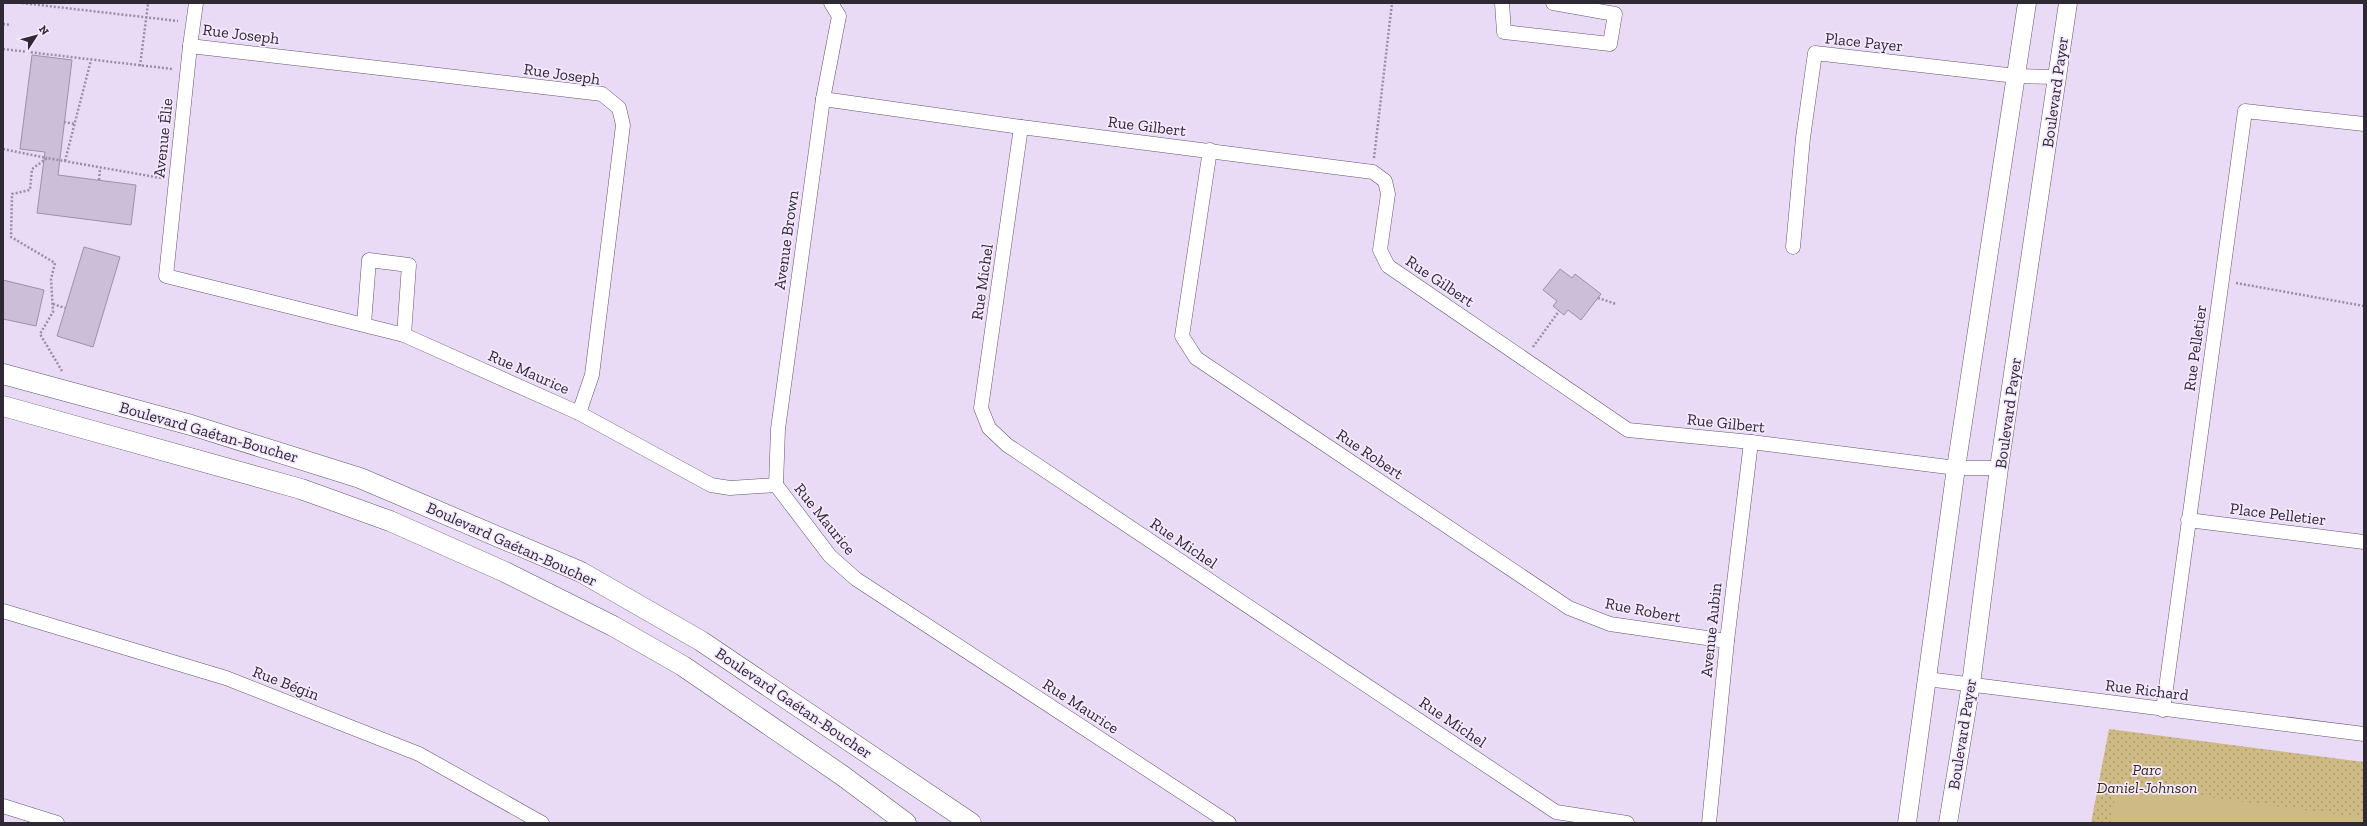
<svg xmlns="http://www.w3.org/2000/svg" width="2367" height="826" font-family="'Zilla Slab',serif">
<style>
.park{fill:url(#park-dots)}
.garden{fill:#ceba84}
.building{fill:#ccbed9;stroke:#9e90aa}
.lines{fill:none;stroke-linecap:round;stroke-linejoin:round}
.minor-casing{stroke:#63566d;stroke-width:15}
.tertiary-casing{stroke:#63566d;stroke-width:19}
.secondary-casing{stroke:#63566d;stroke-width:21}
.path{stroke:#998ea2;stroke-width:2.5;stroke-dasharray:2 2;stroke-linecap:butt}
.minor{stroke:#fff;stroke-width:14}
.tertiary{stroke:#fff;stroke-width:18}
.secondary{stroke:#fff;stroke-width:20}
.labels{text-anchor:middle;dominant-baseline:central;stroke-width:3.5;stroke-linejoin:round;paint-order:stroke}
.street-label{font-size:16px;fill:#2e2933;stroke:#f5e9ff}
.park-label{font-size:16px;font-style:italic;fill:#362c0f;stroke:#f5e9ff}
</style>
<defs>
<pattern id="park-dots" width="8" height="8" patternUnits="userSpaceOnUse"><rect width="8" height="8" fill="#ceba84"/><path d="M2 2h.1M6 6h.1" fill="none" stroke="#a8976d" stroke-width="1.8" stroke-linecap="round"/></pattern>
</defs>
<rect width="100%" height="100%" fill="#e9daf6"/>
<polygon class="park" points="2109,729 2364,762 2364,823 2091,823"/>
<polygon class="garden" points="2124,786 2364,818 2364,823 2111,823 2114,802"/>
<g class="building">
<polygon points="32,55 72,60 58,175 136,185 131,225 37,213 45,152 20,149"/>
<polygon points="84,247 120,257 93,347 57,336"/>
<polygon points="1560,269 1572,278 1575,274 1601,294 1581,320 1568,310 1564,315 1553,306 1557,301 1543,290"/>
<polygon points="3,280 44,290 36,326 3,319"/>
</g>
<g class="lines">
<defs>
<g id="minor">
<polyline points="196,3 190,46 166,276 404,335 579,413 711,485 730,488 776,485"/>
<polyline points="1502,3 1504,32 1610,44 1615,14 1553,3"/>
<polyline points="190,46 602,94 619,108 623,125 592,375 579,413"/>
<polyline points="823,99 1021,127 1373,172 1385,181 1388,194 1380,250 1388,266 1628,430 1751,442 1956,468 1999,468"/>
<polyline points="1021,127 981,408 989,428 1007,445 1556,812 1627,823"/>
<polyline points="1210,150 1182,336 1196,358 1569,608 1610,624 1727,641"/>
<polyline points="1793,247 1803,138 1815,53 2016,76 2057,77"/>
<polyline points="364,324 369,260 409,265 404,335"/>
<polyline points="776,485 830,556 856,579 1229,823"/>
<polyline points="776,485 778,429 823,99 839,16 831,3"/>
<polyline points="2188,520 2364,542"/>
<polyline points="3,611 226,678 419,754 542,823"/>
<polyline points="1927,679 2364,734"/>
<polyline points="2163,710 2245,111 2364,124"/>
<polyline points="3,806 57,823"/>
<polyline points="1709,823 1727,641 1751,442"/>
</g>
<g id="tertiary">
<polyline points="1907,823 1956,468 2027,3"/>
<polyline points="1948,823 1971,684 1999,468 2068,3"/>
</g>
<g id="secondary">
<polyline points="3,374 191,425 360,478 581,572 701,641 971,823"/>
<polyline points="3,406 301,489 390,521 505,572 613,626 683,666 843,776 906,823"/>
</g>
</defs>
<use href="#minor" class="minor-casing"/>
<use href="#tertiary" class="tertiary-casing"/>
<use href="#secondary" class="secondary-casing"/>
<g class="path">
<polyline points="22,3 178,21"/>
<polyline points="3,24 11,25"/>
<polyline points="3,49 172,69"/>
<polyline points="140,66 148,4"/>
<polyline points="64,122 75,124"/>
<polyline points="3,149 47,158"/>
<polyline points="1374,158 1392,3"/>
<polyline points="65,161 91,60"/>
<polyline points="99,180 100,168"/>
<polyline points="2236,283 2364,306"/>
<polyline points="1598,298 1616,304"/>
<polyline points="53,304 65,308"/>
<polyline points="1533,347 1559,311"/>
<polyline points="62,371 40,334 53,312 51,279 55,263 11,237 12,194 30,190 32,169 47,158 161,178"/>
</g>
<use href="#minor" class="minor"/>
<use href="#tertiary" class="tertiary"/>
<use href="#secondary" class="secondary"/>
</g>
<g class="labels">
<g class="street-label">
<text transform="translate(241 34) rotate(7)">Rue Joseph</text>
<text transform="translate(1864 42) rotate(6)">Place Payer</text>
<text transform="translate(562 74) rotate(8)">Rue Joseph</text>
<text transform="translate(2055 92) rotate(-82)">Boulevard Payer</text>
<text transform="translate(1147 126) rotate(7)">Rue Gilbert</text>
<text transform="translate(163 138) rotate(-84)">Avenue Élie</text>
<text transform="translate(786 240) rotate(-82)">Avenue Brown</text>
<text transform="translate(1440 281) rotate(34)">Rue Gilbert</text>
<text transform="translate(982 282) rotate(-82)">Rue Michel</text>
<text transform="translate(2195 348) rotate(-82)">Rue Pelletier</text>
<text transform="translate(529 372) rotate(24)">Rue Maurice</text>
<text transform="translate(2008 413) rotate(-82)">Boulevard Payer</text>
<text transform="translate(1726 423) rotate(6)">Rue Gilbert</text>
<text transform="translate(209 432) rotate(16)">Boulevard Gaétan-Boucher</text>
<text transform="translate(1370 454) rotate(34)">Rue Robert</text>
<text transform="translate(2278 514) rotate(7)">Place Pelletier</text>
<text transform="translate(825 519) rotate(51)">Rue Maurice</text>
<text transform="translate(1184 543) rotate(34)">Rue Michel</text>
<text transform="translate(512 544) rotate(24)">Boulevard Gaétan-Boucher</text>
<text transform="translate(1643 610) rotate(11)">Rue Robert</text>
<text transform="translate(1711 630) rotate(-84)">Avenue Aubin</text>
<text transform="translate(286 683) rotate(21)">Rue Bégin</text>
<text transform="translate(2147 690) rotate(7)">Rue Richard</text>
<text transform="translate(794 703) rotate(34)">Boulevard Gaétan-Boucher</text>
<text transform="translate(1081 706) rotate(33)">Rue Maurice</text>
<text transform="translate(1453 722) rotate(34)">Rue Michel</text>
<text transform="translate(1962 734) rotate(-81)">Boulevard Payer</text>
</g>
<g class="park-label">
<text x="2147" y="769">Parc<tspan x="2147" dy="18">Daniel-Johnson</tspan></text>
</g>
</g>
<rect width="2367" height="826" fill="none" stroke="#2e2933" stroke-width="8"/>
<g transform="translate(36 36) rotate(54)" stroke="#f5e9ff" stroke-width="3" paint-order="stroke">
<path d="M0-3L7 15L0 10L-7 15Z" fill="#2e2933"/>
<text y="-6" font-size="11" font-weight="bold" text-anchor="middle" fill="#2e2933">N</text>
</g>
</svg>
